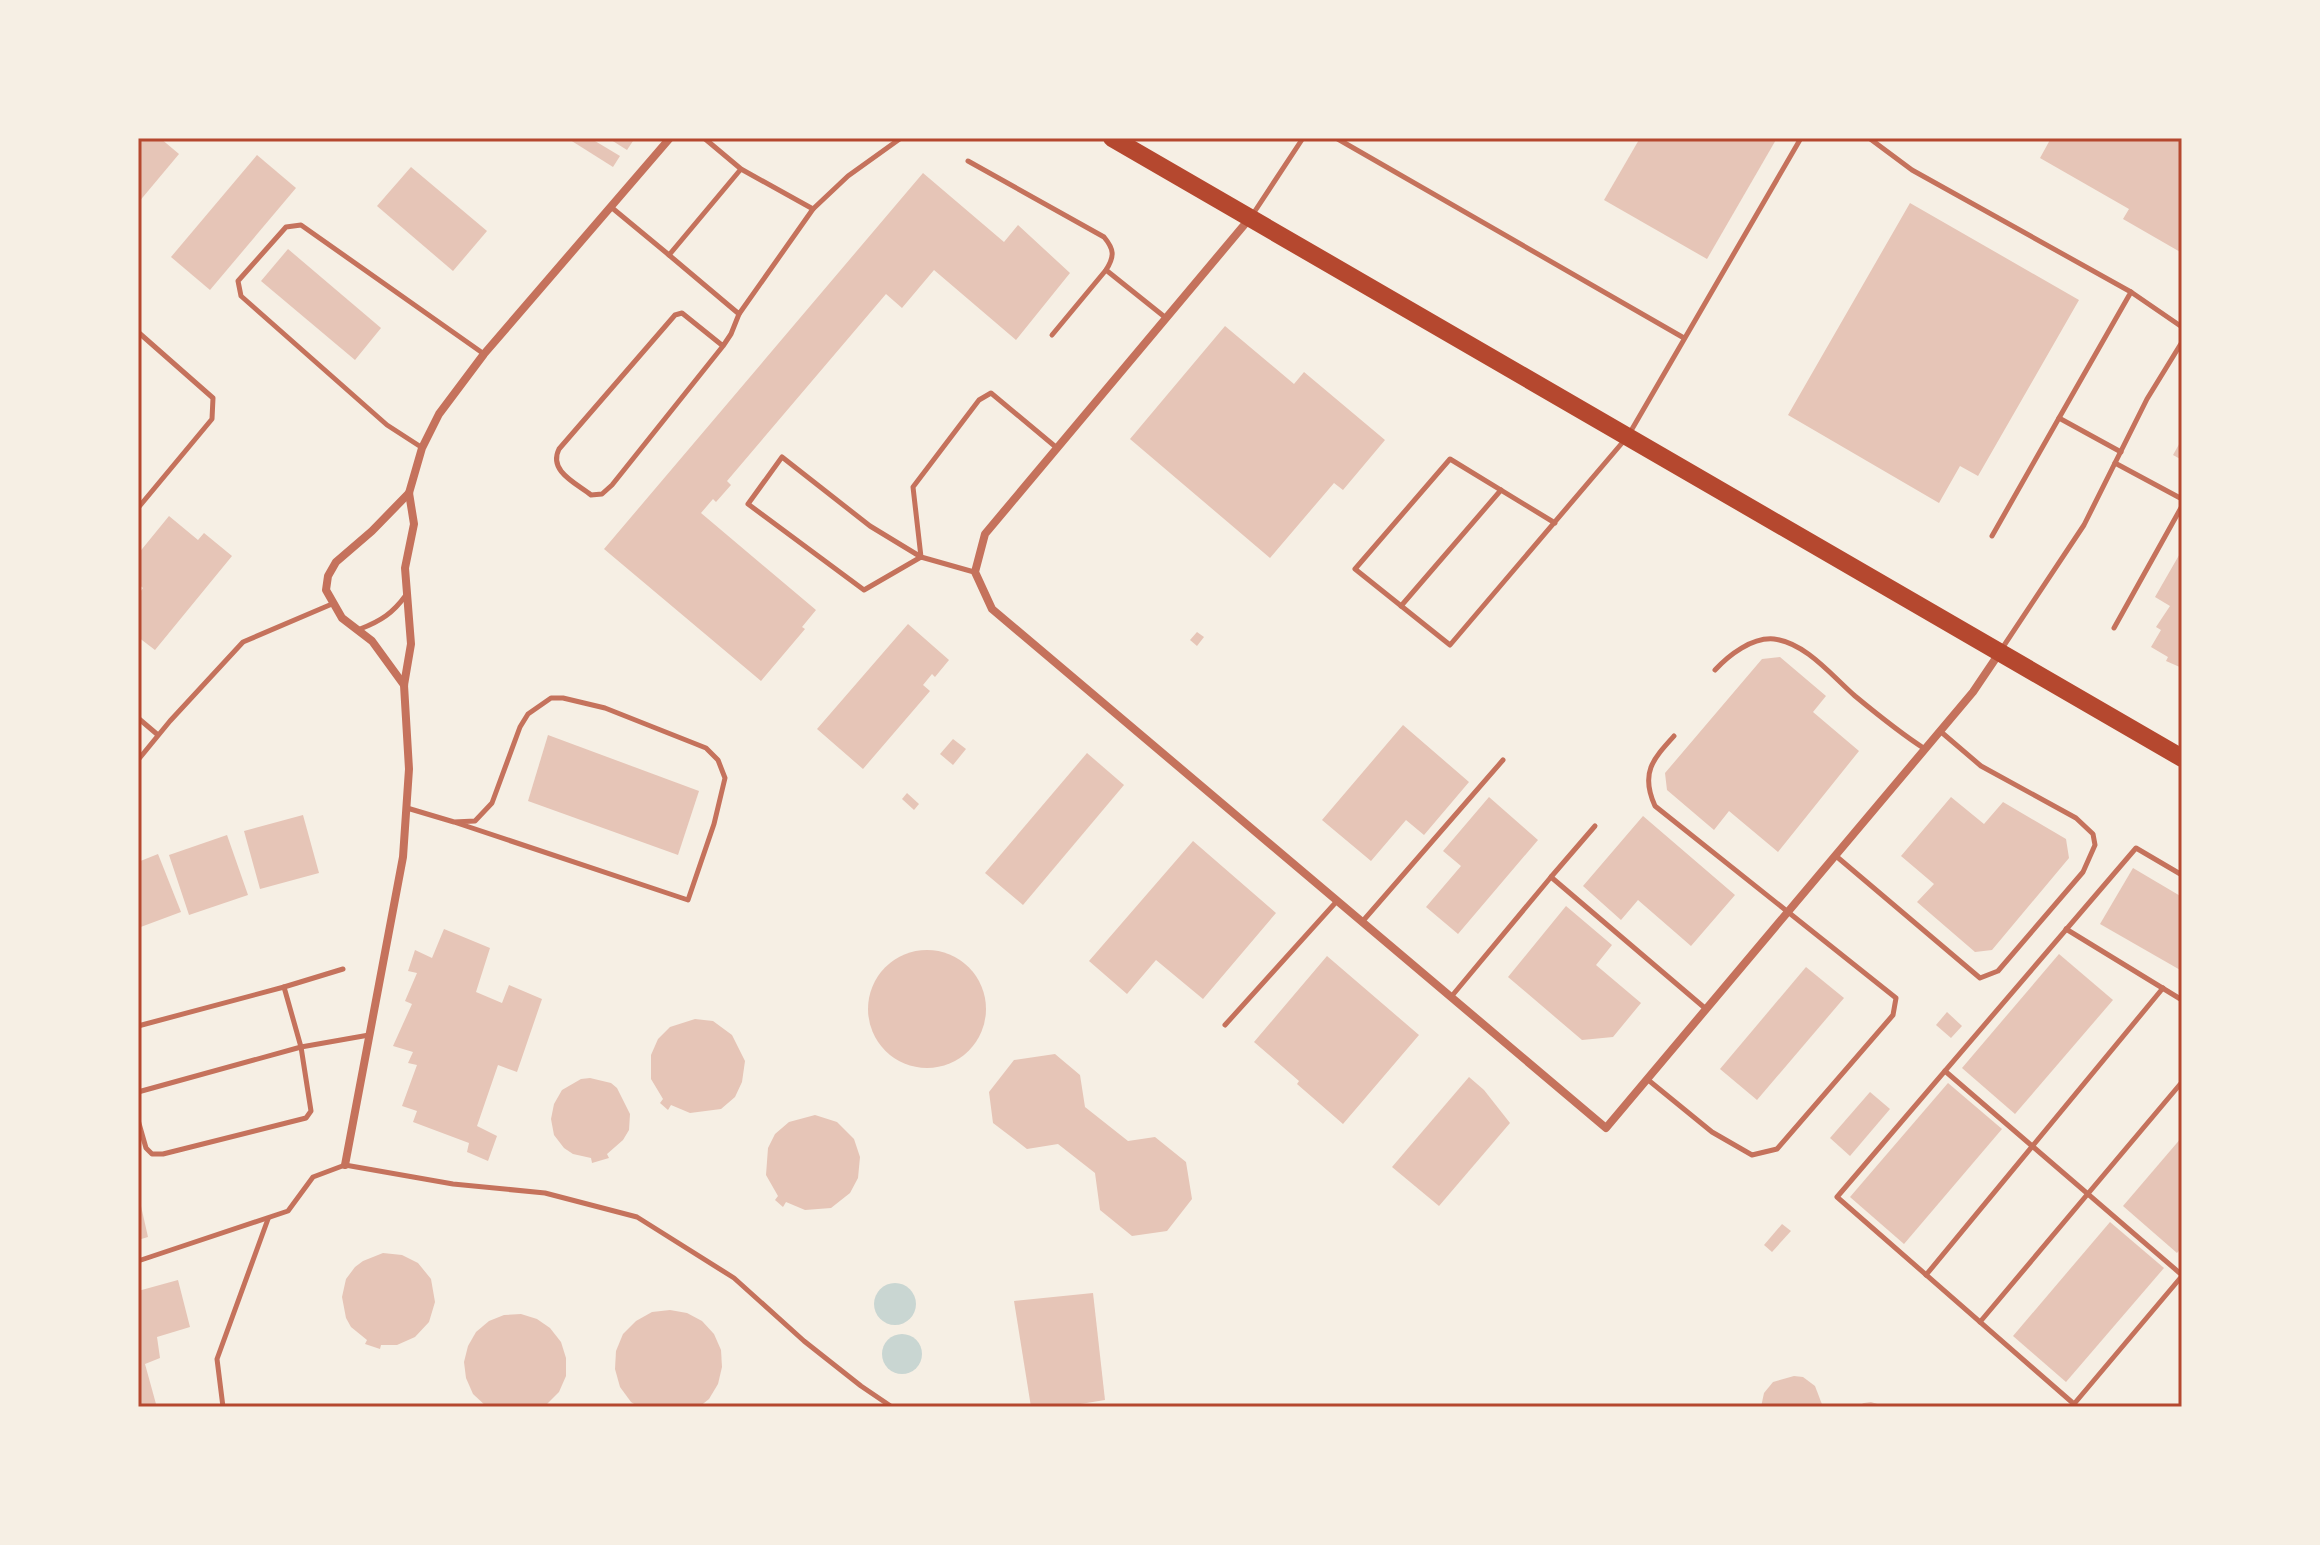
<svg xmlns="http://www.w3.org/2000/svg" width="2320" height="1545" font-family="'Public Sans',sans-serif">
<style>
.water{fill:#c9d6d2}
.building{fill:#e6c5b7}
.lines{fill:none;stroke-linecap:round;stroke-linejoin:round}
.service{stroke:#c5725c;stroke-width:5}
.minor{stroke:#c5725c;stroke-width:8}
.primary{stroke:#b5482f;stroke-width:18}
.neatline{fill:none;stroke:#b5482f;stroke-width:3}
</style>
<rect width="100%" height="100%" fill="#f6efe4"/>
<g class="water">
<circle cx="895" cy="1304" r="21"/>
<circle cx="902" cy="1354" r="20"/>
</g>
<g class="building">
<polygon points="138,138 160,138 179,154 138,203"/>
<polygon points="567,138 590,138 620,156 613,167"/>
<polygon points="608,138 635,138 627,150"/>
<polygon points="1640,138 1777,138 1707,259 1604,200"/>
<polygon points="2051,138 2182,138 2182,253 2123,219 2129,209 2040,158"/>
<polygon points="257,155 296,188 210,290 171,257"/>
<polygon points="411,167 487,231 453,271 377,206"/>
<polygon points="923,173 1004,242 1018,225 1070,273 1016,340 934,270 902,308 886,294 727,481 731,485 716,502 713,499 701,513 816,610 802,627 805,629 761,681 604,549"/>
<polygon points="1910,203 2079,300 1978,476 1960,466 1939,503 1788,415"/>
<polygon points="288,249 381,328 355,360 261,281"/>
<polygon points="1225,326 1294,384 1304,372 1385,440 1343,490 1334,483 1270,558 1130,439"/>
<polygon points="2182,439 2182,460 2173,455"/>
<polygon points="169,516 198,540 204,533 232,556 155,650 138,637 138,595 143,588 138,584 138,554"/>
<polygon points="2182,550 2182,668 2166,661 2168,657 2151,647 2161,630 2156,627 2170,606 2155,597"/>
<polygon points="908,624 949,660 935,677 932,674 923,685 930,691 863,769 817,729"/>
<polygon points="1197,632 1204,637 1197,646 1190,640"/>
<polygon points="1780,657 1826,696 1813,712 1859,751 1778,852 1729,811 1714,830 1667,790 1665,773 1762,659"/>
<polygon points="1403,725 1469,782 1424,835 1406,820 1371,861 1322,820"/>
<polygon points="548,735 699,791 678,855 528,801"/>
<polygon points="953,739 966,749 953,765 940,754"/>
<polygon points="1087,753 1124,785 1023,905 985,873"/>
<polygon points="907,793 919,804 914,810 902,799"/>
<polygon points="1489,797 1538,840 1458,934 1426,907 1461,866 1443,851"/>
<polygon points="1951,797 1984,824 2003,802 2066,839 2069,858 1992,950 1975,952 1917,902 1934,884 1901,856"/>
<polygon points="303,815 319,873 260,889 244,831"/>
<polygon points="1643,816 1735,895 1691,946 1638,900 1621,920 1583,886"/>
<polygon points="227,835 248,895 189,915 169,855"/>
<polygon points="1193,841 1276,913 1203,999 1156,960 1127,994 1089,961"/>
<polygon points="158,854 181,912 138,928 138,862"/>
<polygon points="2133,868 2182,897 2182,971 2100,924"/>
<polygon points="1566,906 1612,945 1596,965 1641,1003 1613,1037 1582,1040 1508,977"/>
<polygon points="444,929 490,948 476,992 502,1003 509,985 542,999 517,1072 498,1065 477,1126 497,1136 488,1161 467,1152 469,1143 413,1122 417,1111 402,1106 417,1065 408,1063 413,1052 393,1046 412,1004 405,1001 417,973 408,971 415,950 432,958"/>
<circle cx="927" cy="1009" r="59"/>
<polygon points="2059,954 2113,1000 2015,1114 1962,1068"/>
<polygon points="1327,956 1419,1035 1343,1124 1297,1084 1299,1081 1254,1042"/>
<polygon points="1806,967 1844,998 1757,1100 1720,1069"/>
<polygon points="1947,1012 1962,1026 1951,1038 1936,1025"/>
<polygon points="695,1019 713,1021 732,1035 745,1061 742,1082 735,1097 721,1109 690,1113 671,1105 668,1110 660,1103 663,1099 651,1079 651,1055 658,1039 670,1027"/>
<polygon points="1055,1054 1080,1075 1085,1107 1128,1141 1155,1137 1186,1162 1192,1199 1167,1231 1132,1236 1100,1210 1095,1173 1058,1144 1027,1149 993,1123 989,1092 1014,1060"/>
<polygon points="1469,1077 1484,1090 1510,1123 1439,1206 1392,1167"/>
<polygon points="590,1078 611,1083 617,1088 630,1114 629,1130 623,1140 607,1154 609,1158 592,1163 591,1158 573,1154 564,1148 554,1135 551,1119 554,1104 562,1090 581,1079"/>
<polygon points="1948,1083 2002,1129 1904,1244 1850,1197"/>
<polygon points="1870,1092 1890,1109 1850,1156 1830,1138"/>
<polygon points="815,1115 837,1122 854,1139 860,1157 858,1178 850,1193 831,1208 805,1210 786,1202 783,1207 775,1200 778,1196 766,1175 768,1148 775,1134 789,1122"/>
<polygon points="2182,1137 2182,1247 2177,1253 2123,1206"/>
<polygon points="141,1206 148,1237 138,1240 138,1207"/>
<polygon points="2110,1222 2164,1268 2066,1382 2013,1336"/>
<polygon points="1782,1224 1791,1231 1772,1252 1764,1245"/>
<polygon points="383,1253 402,1255 418,1263 431,1279 435,1302 429,1322 415,1337 397,1345 381,1345 380,1349 365,1344 367,1340 351,1327 346,1318 342,1297 346,1279 355,1267 363,1261"/>
<polygon points="178,1280 190,1327 157,1337 160,1358 145,1364 156,1404 138,1407 138,1291"/>
<polygon points="1093,1293 1105,1400 1062,1407 1031,1407 1014,1301"/>
<polygon points="670,1310 687,1313 702,1321 714,1334 721,1350 722,1367 718,1384 709,1399 699,1407 639,1407 631,1402 620,1387 615,1369 616,1351 623,1334 636,1321 652,1312"/>
<polygon points="521,1314 537,1319 550,1328 561,1342 566,1358 566,1376 559,1392 544,1407 487,1407 473,1394 466,1378 464,1362 468,1346 476,1332 489,1321 504,1315"/>
<polygon points="1794,1376 1803,1377 1815,1386 1823,1407 1761,1407 1764,1393 1773,1382"/>
<polygon points="1871,1402 1887,1407 1855,1407 1864,1403"/>
</g>
<g class="lines">
<g class="service">
<polyline points="704,138 741,169 813,209 739,314 669,255 741,169"/>
<polyline points="1336,138 1684,338"/>
<polyline points="1869,138 1912,170 2131,292 2059,418"/>
<path d="M968,161L1104,237C1114,249 1115,256 1106,270L1166,318"/>
<polyline points="611,207 669,255"/>
<polyline points="813,209 848,176 901,138"/>
<polyline points="1253,214 1303,138"/>
<polyline points="2131,292 2182,327"/>
<polyline points="138,332 213,398 212,419 138,508"/>
<polyline points="1052,335 1106,270"/>
<path d="M723,346L682,313L675,315L559,449C548,471 576,483 591,495L602,494L612,485L723,346L731,334L739,314"/>
<polyline points="421,447 387,425 241,296 238,281 286,227 301,225 484,354"/>
<polyline points="2115,463 2182,499"/>
<polyline points="1555,523 1450,459 1355,569 1450,645 1628,436 1801,138"/>
<polyline points="1992,536 2059,418 2121,452"/>
<polyline points="974,572 921,557 870,526 782,457 748,504 864,590 921,557 913,487 979,400 991,393 1057,448"/>
<polyline points="1401,606 1501,490"/>
<polyline points="2114,628 2182,506"/>
<path d="M360,629C381,621 393,613 406,595"/>
<polyline points="2001,650 2084,525 2147,399 2182,342"/>
<path d="M1715,670C1729,655 1752,637 1774,639C1806,643 1832,676 1855,696C1878,715 1900,733 1925,749"/>
<polyline points="138,718 158,735"/>
<polyline points="138,760 170,721 243,642 332,604"/>
<polyline points="407,808 454,822 475,821 492,803 520,727 528,714 551,698 563,698 605,708 706,748 718,760 725,778 714,824 688,900 454,822"/>
<polyline points="1836,856 1980,978 1998,971 2083,872 2095,845 2093,834 2076,818 1981,766 1940,731"/>
<polyline points="2182,875 2136,848 1837,1197 2074,1404 2182,1276"/>
<polyline points="1551,877 1595,826"/>
<polyline points="1362,922 1503,760"/>
<polyline points="2066,929 2182,1000"/>
<polyline points="284,987 343,969"/>
<polyline points="1451,997 1551,877 1706,1009"/>
<polyline points="1225,1025 1337,901"/>
<polyline points="138,1026 284,987 301,1047 311,1111 306,1118 163,1154 152,1154 146,1148 138,1120"/>
<polyline points="1945,1071 2182,1275"/>
<path d="M1647,1079L1712,1132L1752,1155L1777,1149L1893,1015L1896,998L1655,806C1640,773 1653,759 1674,736"/>
<polyline points="138,1092 301,1047 369,1035"/>
<polyline points="138,1261 288,1211 313,1177 345,1165 453,1184 545,1193 637,1217 734,1278 804,1341 861,1386 892,1407"/>
<polyline points="1926,1275 2163,988"/>
<polyline points="1980,1322 2182,1082"/>
<polyline points="223,1407 217,1359 268,1219"/>
</g>
<g class="minor">
<polyline points="1250,218 985,534 975,572 992,609 1606,1128 1973,692 2000,652"/>
<polyline points="404,685 372,641 342,618 326,590 328,576 336,562 372,531 409,493"/>
<polyline points="345,1165 403,857 409,769 404,685 411,644 405,568 414,524 409,493 422,448 439,414 484,354 670,138"/>
</g>
<polyline class="primary" points="1112,138 2182,758"/>
</g>
<rect width="2320" height="1545" fill="none" stroke="#f6efe4" stroke-width="280"/>
<rect x="140" y="140" width="2040" height="1265" class="neatline"/>
</svg>
